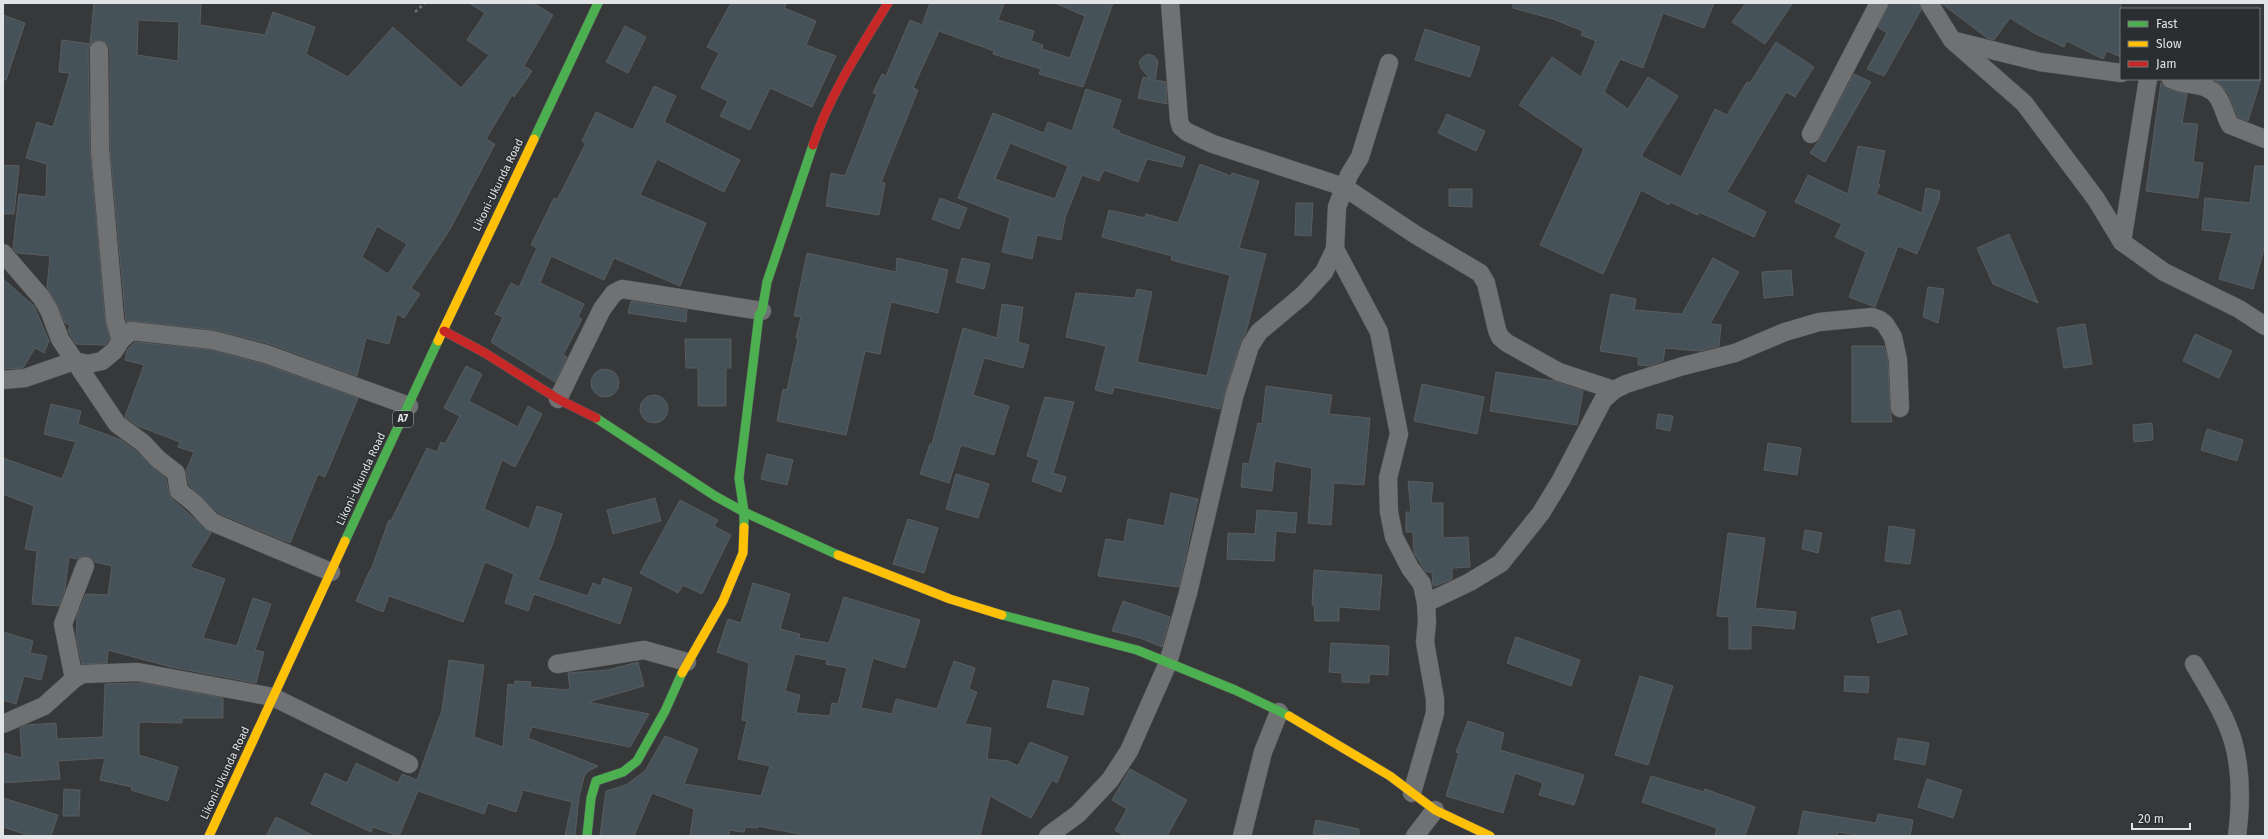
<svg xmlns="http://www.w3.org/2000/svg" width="2268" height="839" font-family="'Fira Sans',sans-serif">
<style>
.building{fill:#46525a;stroke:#5a5c5d;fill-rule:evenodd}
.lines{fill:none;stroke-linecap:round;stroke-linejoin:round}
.street-casing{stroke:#555658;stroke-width:19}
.fast-casing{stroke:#555658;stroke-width:10}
.slow-casing{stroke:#555658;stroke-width:10}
.jam-casing{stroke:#555658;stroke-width:10}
.path{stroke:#6e6f70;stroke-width:2.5;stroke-dasharray:3 3;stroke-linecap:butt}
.street{stroke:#707172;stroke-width:18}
.fast{stroke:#4caf50;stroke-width:9}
.slow{stroke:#ffc107;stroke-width:9}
.jam{stroke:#c62828;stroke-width:9}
.labels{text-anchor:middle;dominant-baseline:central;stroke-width:3;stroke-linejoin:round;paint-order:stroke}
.shield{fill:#2b2e30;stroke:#abadaf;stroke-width:1}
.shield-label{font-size:10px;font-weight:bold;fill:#e2e3e5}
.street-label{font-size:11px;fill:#e2e3e5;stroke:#2b2e30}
</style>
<rect width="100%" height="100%" fill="#363839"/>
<g class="building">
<path d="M94,3H201L200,25L265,35L273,12L315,27L306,54L348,77L393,27L461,88L489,55L467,40L485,13L469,3H533L553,15L524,66L532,71L514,97L512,95L486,139L495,144L449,231L411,288L420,294L404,318L397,314L389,344L366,338L357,376L270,344L216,330L132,321L126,322L110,149V50L108,44L99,40L93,41L88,50L90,150L105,321L110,338L105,345L76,344L68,331L70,325L65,323L58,305L47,288L50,256L17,253L13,249L19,194L46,197L47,164L26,158L37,122L53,127L70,73L59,72L62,40L90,44ZM138,20L179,22L178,61L137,55ZM377,226L407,244L388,274L362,257Z"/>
<polygon points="731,3 787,3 784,8 816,21 806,45 836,56 812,107 770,88 750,130 720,116 728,101 701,88 719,53 707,47"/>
<polygon points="930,3 1004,3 998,20 1034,31 1031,41 1043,45 1042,49 1070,58 1085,16 1055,3 1113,3 1083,87 1039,74 1041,69 993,54 994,51 939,31 913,88 918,90 881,182 885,183 879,215 826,206 831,173 845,176 877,94 873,93 882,74 886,76 910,20 922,25"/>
<polygon points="1513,3 1714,3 1704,28 1663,13 1643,68 1620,59 1604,92 1628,109 1648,77 1678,96 1641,156 1681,177 1715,109 1727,115 1747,82 1750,83 1776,42 1814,67 1795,97 1786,92 1727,192 1766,212 1754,237 1699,212 1698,215 1670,202 1669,205 1641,190 1603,274 1540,245 1584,149 1519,105 1552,57 1581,77 1596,41 1581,35 1583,31 1553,19 1513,8"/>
<polygon points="1746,3 1793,3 1765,44 1732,22"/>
<polygon points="1889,3 1919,3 1921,10 1884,76 1867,69 1887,33 1878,27"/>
<polygon points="1941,3 2121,3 2121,57 2107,51 2103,59 2067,41 2064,47 2034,33 2010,18 1994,40 1987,38"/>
<polygon points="3,15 25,23 6,80 3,80"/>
<polygon points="625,26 646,37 628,73 606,62"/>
<polygon points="1425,29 1480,47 1470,77 1415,60"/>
<polygon points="1148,54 1154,56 1158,61 1155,80 1166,82 1167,104 1138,98 1143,77 1150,79 1141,68 1139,62 1143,57"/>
<polygon points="1854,74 1871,82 1825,162 1810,153 1820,139"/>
<polygon points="2214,79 2261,79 2248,121 2238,117 2228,93"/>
<polygon points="2161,82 2167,89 2187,94 2182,123 2198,124 2193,162 2203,163 2198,198 2146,191"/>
<polygon points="654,86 676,96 664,122 740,160 724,192 657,159 640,195 706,223 680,286 614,258 604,280 551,256 540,283 584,304 578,317 582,319 563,355 567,357 555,382 491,342 503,317 495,314 511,283 519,287 537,248 531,245 554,198 557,200 586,143 582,141 596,112 633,130"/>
<path d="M1086,89L1121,100L1112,128L1120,131L1119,133L1185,157L1182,167L1147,159L1138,182L1104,170L1099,181L1082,175L1065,218L1061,240L1037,235L1032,259L1002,252L1010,218L958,198L993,113L1044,133L1048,122L1072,131ZM1010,143L1068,166L1055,199L995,179Z"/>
<polygon points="1447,114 1485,131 1476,151 1438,133"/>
<polygon points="1858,146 1885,151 1878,184 1880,185 1876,194 1922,213 1926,188 1940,191 1939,200 1917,254 1898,246 1875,307 1849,297 1866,252 1835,237 1842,224 1795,202 1808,175 1848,194"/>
<polygon points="1200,164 1231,176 1232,173 1259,181 1239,248 1266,254 1246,332 1240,343 1220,409 1114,387 1112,394 1095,390 1106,346 1066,337 1076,293 1135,298 1137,289 1152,292 1137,362 1207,376 1230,275 1171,260 1172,256 1102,237 1109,210 1145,218 1146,214 1178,223"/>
<polygon points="3,165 19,166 14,214 3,214"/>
<polygon points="2255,166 2265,166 2265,245 2253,289 2219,279 2232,233 2202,230 2205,198 2250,203"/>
<polygon points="1449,189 1472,189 1472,207 1449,206"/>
<polygon points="940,198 967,208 959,229 932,219"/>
<polygon points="1296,203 1313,203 1311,236 1295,235"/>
<polygon points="2009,234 2038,303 1993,284 1977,248"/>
<polygon points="807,253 896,272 897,258 948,270 938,313 891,302 880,354 865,351 846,435 777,421 783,389 787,390 798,339 796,338 801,317 794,316"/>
<polygon points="962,258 990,264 984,289 956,282"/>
<polygon points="1713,258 1739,272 1710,324 1721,325 1719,346 1699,351 1665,348 1663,361 1649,366 1638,365 1638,357 1600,351 1611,294 1636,299 1634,310 1682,314"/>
<polygon points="1791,270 1793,295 1764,298 1762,272"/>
<polygon points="3,279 34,306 49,341 44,353 35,348 23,368 3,369"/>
<polygon points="1928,287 1944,289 1938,323 1923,317"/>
<polygon points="631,301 687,310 686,322 628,313"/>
<polygon points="1002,304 1023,307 1018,342 1029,345 1023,368 984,358 973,395 1009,406 994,455 961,445 949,483 920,474 930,444 932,444 963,328 997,338"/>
<polygon points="2085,324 2092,364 2064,368 2057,328"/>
<polygon points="2195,334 2232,351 2219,378 2183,361"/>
<polygon points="685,339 731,339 731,368 726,368 726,406 698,406 698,368 686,368"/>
<polygon points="135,342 211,350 263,364 358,398 325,477 318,474 290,543 218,513 189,485 186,471 194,452 178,447 180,442 138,426 125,417 144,365 125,360 127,350"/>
<polygon points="1852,346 1884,346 1888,361 1890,408 1892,422 1852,422"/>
<polygon points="466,366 482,374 469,401 518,427 528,406 542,414 515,467 502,460 484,509 529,529 537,506 562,514 553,543 538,580 588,596 593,583 601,586 603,578 632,588 620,624 534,594 528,611 505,603 514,574 485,562 463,622 389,596 383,612 356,601 370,570 371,570 389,520 391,521 427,448 437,452 441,442 445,444 460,416 444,408"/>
<circle cx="605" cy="383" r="14"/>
<polygon points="1496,372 1554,381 1583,391 1577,425 1490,411"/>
<polygon points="1422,384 1484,397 1477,434 1414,421"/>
<polygon points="1266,386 1332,395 1329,414 1370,418 1364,485 1334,483 1331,525 1308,523 1312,468 1275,461 1272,491 1241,487 1243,463 1249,464 1258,423 1262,424"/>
<circle cx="654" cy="409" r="14"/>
<polygon points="1045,397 1074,402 1053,473 1066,477 1061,492 1032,481 1039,460 1027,456"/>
<polygon points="51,404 81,411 78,424 121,440 137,452 166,479 169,493 172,499 211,533 190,567 225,579 203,638 237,646 253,598 271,604 255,650 264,652 256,683 171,667 108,650 107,663 82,664 76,637 77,616 86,594 108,595 112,566 95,562 88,556 83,556 77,559 69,557 65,589 59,606 32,604 37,551 25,549 34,506 3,494 3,458 62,479 76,442 44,434"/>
<polygon points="1658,414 1673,416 1670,431 1656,428"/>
<polygon points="2152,423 2153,440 2134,442 2133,425"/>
<polygon points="2207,429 2243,440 2237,461 2201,450"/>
<polygon points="1768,443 1801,448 1797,475 1764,470"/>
<polygon points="767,454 793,460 787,485 761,479"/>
<polygon points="956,474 989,484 978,518 946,509"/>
<polygon points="1408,481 1433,483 1431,503 1443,503 1443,538 1468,537 1470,567 1452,568 1452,579 1438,585 1433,586 1432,572 1426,572 1414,553 1413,532 1406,532 1406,512 1411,512"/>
<polygon points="1171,493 1198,499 1179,587 1098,576 1106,539 1124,542 1128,519 1164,526"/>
<polygon points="655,498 661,521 613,534 607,510"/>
<polygon points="680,500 718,520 714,526 731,535 702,594 683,585 678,593 640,573"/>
<polygon points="1257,510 1297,513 1295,533 1276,531 1274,561 1227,559 1228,533 1255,534"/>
<polygon points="908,519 938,528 924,573 893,564"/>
<polygon points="1889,526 1915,530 1910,564 1885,561"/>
<polygon points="1805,530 1822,533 1818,553 1802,549"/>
<polygon points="1728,533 1765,538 1755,608 1796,612 1794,629 1751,625 1751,649 1729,649 1729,617 1717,616"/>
<polygon points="1314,570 1382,575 1379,610 1339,607 1339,621 1315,621 1314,605 1312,605"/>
<path d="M753,583L790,594L780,629L800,634L799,638L829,643L844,597L920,620L905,668L873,658L861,708L892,714L896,699L937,709L954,661L975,668L969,689L977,692L965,724L991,728L987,759L1008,761L1018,766L1030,742L1068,757L1057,783L1052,780L1031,818L990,796L980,836H799V834L758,826V828L745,827L744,832L729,830V836H690L694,809L652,793L634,836H600L606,791L626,785L645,771L665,736L698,749L684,784L761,796L770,766L738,759L747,721L742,720L749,663L717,652L728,619L741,623ZM795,654L827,660L826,664L847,668L838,704L832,703L830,716L796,713L800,695L785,691Z"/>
<polygon points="1123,601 1170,617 1162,647 1140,638 1112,631"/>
<polygon points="1900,610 1907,634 1878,643 1871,618"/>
<polygon points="3,632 33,641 30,653 47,656 41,680 24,676 16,704 3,700"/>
<polygon points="1516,637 1580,660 1571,686 1507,663"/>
<polygon points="1331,643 1389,646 1388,675 1370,674 1369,683 1342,682 1342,673 1329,672"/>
<polygon points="449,660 484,665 474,737 503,747 508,684 514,685 515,681 531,682 530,687 570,690 568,673 608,670 638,662 644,686 588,702 649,714 630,747 532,727 528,738 598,766 587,772 584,777 579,797 575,836 565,836 572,802 523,790 516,812 488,803 484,814 418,791 399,836 373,827 371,832 311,804 325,773 347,783 356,763 398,783 402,774 417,780 442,710"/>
<polygon points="1640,676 1673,686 1648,765 1615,755"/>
<polygon points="1845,676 1869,677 1868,693 1844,691"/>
<polygon points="1053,680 1089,688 1083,715 1047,707"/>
<polygon points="142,683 223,698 223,718 182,718 182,723 139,722 139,755 178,767 168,801 131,790 132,787 100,780 105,758 58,761 60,779 3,783 3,753 22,758 20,728 27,725 56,723 57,739 103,737 105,684"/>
<polygon points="1468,721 1504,733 1500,750 1584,775 1574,805 1539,795 1543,783 1515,773 1503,813 1446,796 1459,753 1456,752"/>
<polygon points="1898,738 1929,743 1925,765 1894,759"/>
<polygon points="1130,769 1187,800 1167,836 1125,836 1115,830 1127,809 1112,800"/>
<polygon points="1651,776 1704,792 1705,789 1755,807 1745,836 1715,836 1717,828 1642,802"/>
<polygon points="1927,779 1962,790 1953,818 1918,807"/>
<polygon points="64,789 80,790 79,816 63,816"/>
<polygon points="3,798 58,815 51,836 30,836 3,827"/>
<polygon points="1803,811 1876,823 1878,814 1913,820 1910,836 1862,836 1838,832 1837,836 1798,836"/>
<polygon points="276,817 314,836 266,836"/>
<polygon points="1316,820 1359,829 1359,836 1313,834"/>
</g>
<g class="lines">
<defs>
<g id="street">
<polyline points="1170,3 1179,120 1181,127 1187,132 1213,144 1344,187 1416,235 1480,273 1486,283 1497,330 1500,337 1507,343 1559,372 1614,390"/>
<polyline points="1929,3 1952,40 2024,103 2096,199 2122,242 2164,272 2239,309 2265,326"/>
<polyline points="1955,41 2040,62 2121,73"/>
<polyline points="99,50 100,150 115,320 121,340"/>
<polyline points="1389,63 1360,157 1349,175 1337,207 1335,249 1379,332 1399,434 1388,478 1389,512 1394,537 1410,568 1422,584 1426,603 1427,622 1425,642 1435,699 1435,713 1412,793"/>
<path d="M2171,79C2186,87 2206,81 2217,96C2223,104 2225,116 2230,125L2265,139"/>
<polyline points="1811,134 1879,3"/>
<polyline points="2122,242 2148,79"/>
<polyline points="3,253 41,297 49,310 60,339 117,424 143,443 158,459 176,473 179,491 194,503 212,522 331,572"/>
<polyline points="3,380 25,378 74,361 88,364 102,361 114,351 121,340 131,331 213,340 266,354 409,406"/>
<polyline points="558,399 602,309 614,293 622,289 762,311"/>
<polyline points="1426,603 1470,582 1501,563 1541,513 1561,480 1603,400 1614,390 1626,384 1683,366 1735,353 1785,332 1819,322 1872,317 1880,320 1885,324 1893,337 1898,360 1900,408"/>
<polyline points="557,664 644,650 687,662"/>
<path d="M2194,664C2208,688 2225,714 2233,741C2242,772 2241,805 2237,836"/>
<polyline points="74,679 63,624 85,566"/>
<polyline points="3,724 44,706 74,679 83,674 138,672 273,697 409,764"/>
<polyline points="1048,836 1078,814 1110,780 1129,751 1168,663 1188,593 1234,397 1250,346 1259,332 1303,295 1324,272 1335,249"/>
<polyline points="1242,836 1263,752 1279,712"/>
<polyline points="1415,836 1435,810"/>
</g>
<g id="fast">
<polyline points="534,139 598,3"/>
<polyline points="596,418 715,496 744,512 838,555"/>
<polyline points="744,527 744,512 739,478 759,315 762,311 767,282 813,145"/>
<polyline points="345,541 438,341"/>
<polyline points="1002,615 1137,650 1235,690 1289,716"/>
<polyline points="587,836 591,798 596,781 623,772 637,761 665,711 682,673"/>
</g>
<g id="slow">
<polyline points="438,341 534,139"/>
<polyline points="838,555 950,599 1002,615"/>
<polyline points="682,673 723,601 743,553 744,527"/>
<polyline points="1289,716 1390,776 1435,810 1490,836"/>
<polyline points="209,836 345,541"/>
</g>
<g id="jam">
<path d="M813,145C830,94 860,49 888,3"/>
<polyline points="444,331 485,353 558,399 596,418"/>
</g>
</defs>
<use href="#street" class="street-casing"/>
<use href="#fast" class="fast-casing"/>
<use href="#slow" class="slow-casing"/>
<use href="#jam" class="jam-casing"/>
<polyline class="path" points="415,12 425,3"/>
<use href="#street" class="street"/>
<use href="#fast" class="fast"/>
<use href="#slow" class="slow"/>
<use href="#jam" class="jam"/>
</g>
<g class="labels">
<rect class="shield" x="393" y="411" width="20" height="16" rx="3"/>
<g class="shield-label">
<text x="403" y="419">A7</text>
</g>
<g class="street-label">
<text transform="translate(498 185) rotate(-64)">Likoni-Ukunda Road</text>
<text transform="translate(361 479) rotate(-65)">Likoni-Ukunda Road</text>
<text transform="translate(225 773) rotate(-65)">Likoni-Ukunda Road</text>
</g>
</g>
<rect width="2268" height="839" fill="none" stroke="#e2e3e5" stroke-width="8"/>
<rect x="2120" y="8" width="140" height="72" fill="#2b2e30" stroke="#747678"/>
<rect x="2128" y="21" width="20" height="6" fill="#4caf50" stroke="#747678"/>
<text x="2156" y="28" font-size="12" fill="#e2e3e5">Fast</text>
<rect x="2128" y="41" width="20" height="6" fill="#ffc107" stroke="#747678"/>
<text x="2156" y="48" font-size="12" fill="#e2e3e5">Slow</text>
<rect x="2128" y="61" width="20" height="6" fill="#c62828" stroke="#747678"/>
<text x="2156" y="68" font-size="12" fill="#e2e3e5">Jam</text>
<path d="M2132 823v6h58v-6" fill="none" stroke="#e2e3e5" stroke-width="2"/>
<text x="2138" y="823" font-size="12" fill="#e2e3e5" stroke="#2b2e30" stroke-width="3" paint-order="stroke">20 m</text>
</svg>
